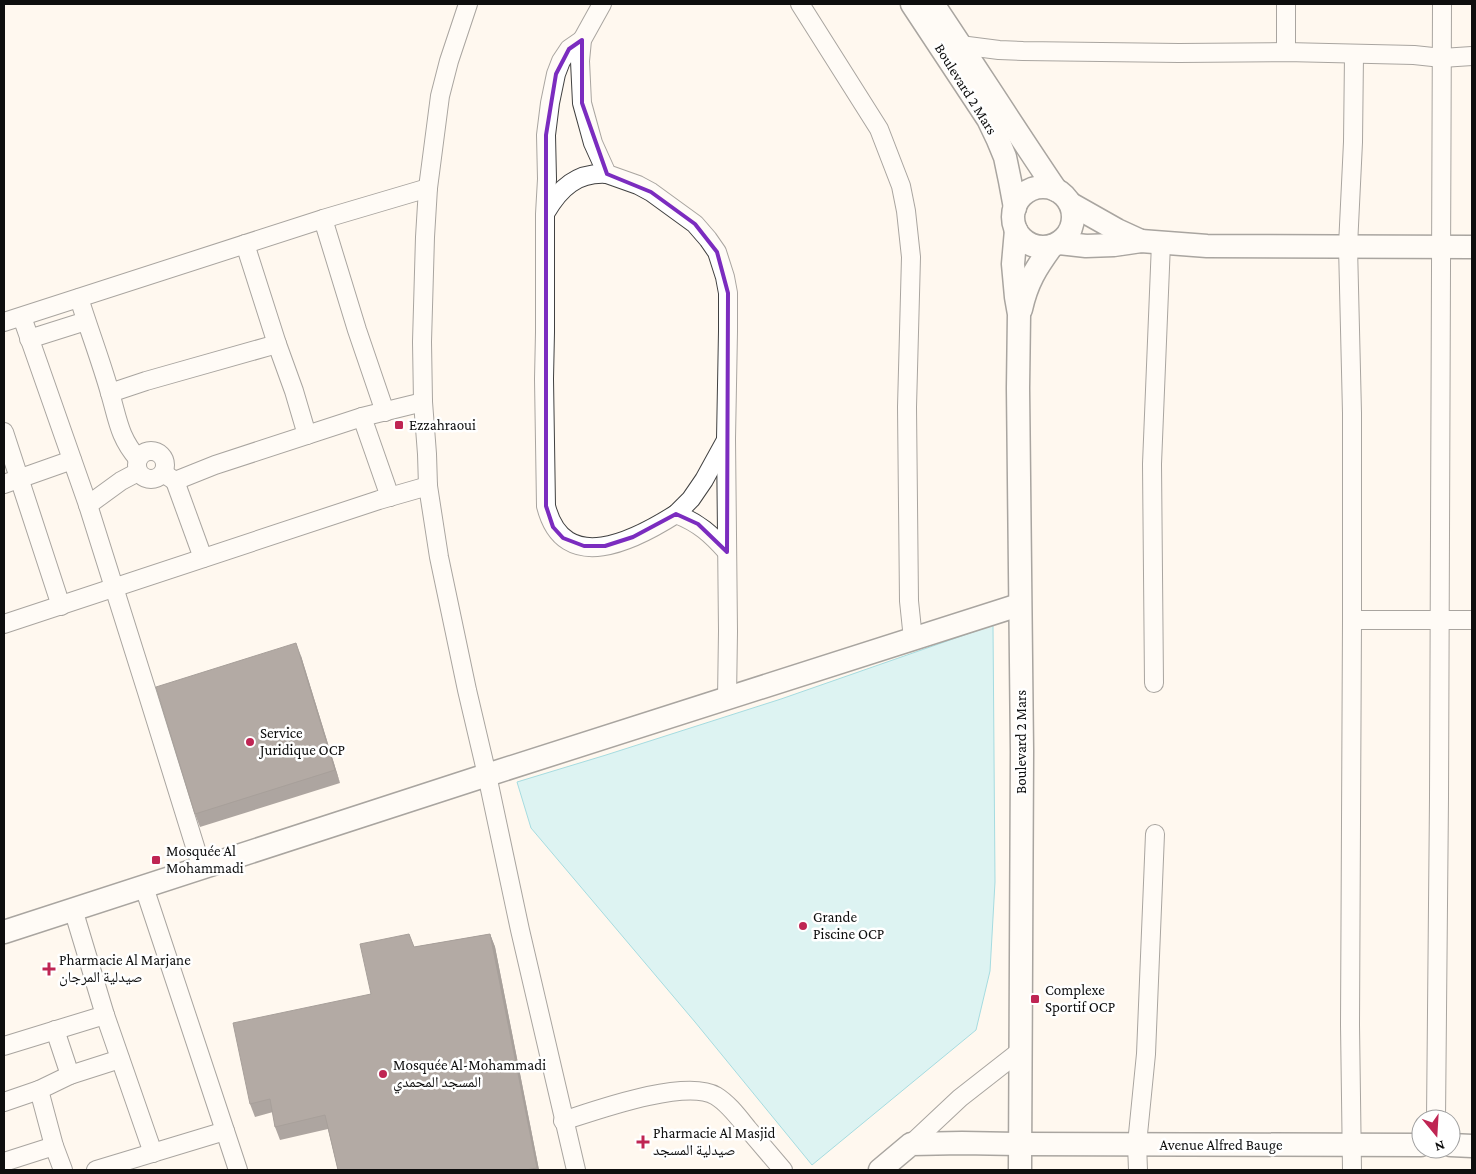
<svg xmlns="http://www.w3.org/2000/svg" width="1476" height="1174" font-family="'Crimson Pro','Noto Naskh Arabic',serif">
<style>
.water{fill:#b3eef6;stroke:#3ab9ce}
.lines{fill:none;stroke-linecap:round;stroke-linejoin:round}
.minor-casing{stroke:#414141;stroke-width:20}
.tertiary-casing{stroke:#414141;stroke-width:25}
.minor{stroke:#fff;stroke-width:18}
.tertiary{stroke:#fff;stroke-width:22}
.wall{fill:#4b4140}
.shaded-wall{fill:#3d3534}
.building{fill:#574c4a;stroke:#3d3534}
.marked{fill:none;stroke:#7b2cbf;stroke-width:4;stroke-linejoin:round}
.poi-dot{fill:#bf2553;stroke:#fff;stroke-width:2}
.labels{text-anchor:middle;dominant-baseline:central;stroke-width:5;stroke-linejoin:round;paint-order:stroke}
.street-label{font-size:15px;fill:#0e0e0e;stroke:#fff}
.poi-label{font-size:15px;fill:#0e0e0e;stroke:#fff;text-anchor:start}
</style>
<rect width="100%" height="100%" fill="#fff8ef"/>
<polygon class="water" points="993,625 995,882 990,971 976,1030 812,1165 695,1022 531,828 517,782 606,755 781,699"/>
<g class="lines">
<defs>
<g id="minor">
<polyline points="468,4 449,61 440,96 428,188 425,237 422,342 423,402 427,454 428,486 439,557 467,690 487,775 520,930 576,1170"/>
<polyline points="602,4 582,40 580,61 582,103 585,114 593,143 607,174 638,185 651,192 695,224 708,239 717,252 725,277 728,293 728,331 726,439 728,631 727,699"/>
<polyline points="800,4 879,129 901,186 906,211 911,257 907,407 909,601 913,639"/>
<path d="M582,40L569,49L561,61L556,74L550,103L546,135L547,179L545,214V332L544,379L546,506C564,577 635,540 676,514C699,523 711,534 727,552"/>
<polyline points="960,45 999,50 1023,51 1179,53 1286,52 1414,55 1442,58 1472,56"/>
<polyline points="1286,52 1286,4"/>
<path d="M546,212C560,188 577,172 607,174"/>
<polyline points="323,219 357,330 385,412"/>
<polyline points="245,244 277,344 294,391 307,435"/>
<path d="M79,298C89,330 101,361 110,393C118,420 119,437 138,459"/>
<polyline points="22,317 88,505 147,692 202,869"/>
<polyline points="4,322 323,219 428,188"/>
<polyline points="29,339 86,321"/>
<polyline points="110,393 146,381 277,344"/>
<polyline points="362,417 390,497"/>
<polyline points="4,432 61,606"/>
<circle cx="151" cy="465" r="14"/>
<polyline points="163,473 175,481 215,465 362,417 423,402"/>
<polyline points="175,481 203,558"/>
<polyline points="4,484 72,460"/>
<polyline points="88,505 121,481 138,472"/>
<polyline points="676,514 691,499 704,480 726,440"/>
<polyline points="1352,620 1472,620"/>
<polyline points="4,624 379,500 428,486"/>
<polyline points="1154,683 1152,464 1161,243"/>
<polyline points="144,887 238,1170"/>
<polyline points="73,909 105,1015 153,1153"/>
<polyline points="55,1030 70,1075"/>
<polyline points="4,1046 105,1015"/>
<polyline points="39,1090 54,1146 63,1170"/>
<polyline points="4,1102 39,1090 70,1075 120,1059"/>
<polyline points="1436,1119 1439,798 1442,4"/>
<path d="M563,1121C597,1110 686,1078 716,1096C729,1104 739,1118 748,1129C760,1143 772,1157 783,1170"/>
<polyline points="911,1144 960,1098 1020,1051"/>
<polyline points="4,1162 54,1146"/>
<polyline points="96,1170 225,1131"/>
<polyline points="1138,1170 1137,1144 1146,1054 1155,834"/>
<polyline points="1352,1170 1350,1025 1352,620 1352,413 1348,246 1353,142 1354,55"/>
</g>
<g id="tertiary">
<polyline points="912,4 988,119 998,140 1005,157 1010,181 1015,208"/>
<path d="M933,4C974,65 1014,128 1056,190"/>
<circle cx="1043" cy="217" r="30"/>
<polyline points="1071,204 1117,230 1141,241"/>
<polyline points="1016,230 1013,264 1016,297 1019,314 1018,388 1022,751 1020,1170"/>
<polyline points="1059,243 1086,246 1114,245 1141,241 1207,246 1472,247"/>
<path d="M1021,309C1027,282 1036,268 1052,246"/>
<polyline points="4,932 487,775 1019,605"/>
<polyline points="1451,1145 1472,1146"/>
<polyline points="880,1170 911,1144 962,1143 1020,1144 1421,1145"/>
</g>
</defs>
<use href="#minor" class="minor-casing"/>
<use href="#tertiary" class="tertiary-casing"/>
<use href="#minor" class="minor"/>
<use href="#tertiary" class="tertiary"/>
</g>
<g class="wall">
<polygon points="301,656 340,783 200,827 195,814"/>
<polygon points="409,934 414,947 490,934 495,947 539,1170 338,1170 328,1129 280,1140 275,1127 273,1112 255,1117 250,1104 371,994"/>
</g>
<g class="shaded-wall">
<polygon points="296,643 301,656 340,783 335,770"/>
<polygon points="490,934 495,947 539,1170 538,1170 537,1168"/>
</g>
<g class="building">
<polygon points="296,643 335,770 195,814 156,687"/>
<polygon points="409,934 414,947 490,934 537,1168 525,1170 338,1170 325,1115 275,1127 270,1099 250,1104 233,1023 371,994 360,944"/>
</g>
<path d="M0 0H1476V1174H0ZM582,40V103L607,174L651,192L695,224L717,252L728,293L727,552L698,524L676,514L633,537L605,546H584L563,538L553,527L546,506V135L556,74L569,49Z" fill="#fff8ef" fill-opacity=".55" fill-rule="evenodd"/>
<path class="marked" d="M582,40V103L607,174L651,192L695,224L717,252L728,293L727,552L698,524L676,514L633,537L605,546H584L563,538L553,527L546,506V135L556,74L569,49Z"/>
<g class="poi-dot">
<rect x="394" y="420" width="10" height="10" rx="2.5"/>
<circle cx="250" cy="742" r="5"/>
<rect x="151" y="855" width="10" height="10" rx="2.5"/>
<circle cx="803" cy="926" r="5"/>
<path d="M46.5 961.5h5v5h5v5h-5v5h-5v-5h-5v-5h5z"/>
<rect x="1030" y="994" width="10" height="10" rx="2.5"/>
<circle cx="383" cy="1074" r="5"/>
<path d="M640.5 1134.5h5v5h5v5h-5v5h-5v-5h-5v-5h5z"/>
</g>
<g class="labels">
<g class="street-label">
<text transform="translate(966 89) rotate(58)">Boulevard 2 Mars</text>
<text transform="translate(1021 742) rotate(-90)">Boulevard 2 Mars</text>
<text x="1221" y="1145">Avenue Alfred Bauge</text>
</g>
<g class="poi-label">
<text x="409" y="425">Ezzahraoui</text>
<text x="260" y="733">Service<tspan x="260" dy="17">Juridique OCP</tspan></text>
<text x="166" y="851">Mosquée Al<tspan x="166" dy="17">Mohammadi</tspan></text>
<text x="813" y="917">Grande<tspan x="813" dy="17">Piscine OCP</tspan></text>
<text x="59" y="960">Pharmacie Al Marjane<tspan x="59" dy="17">صيدلية المرجان</tspan></text>
<text x="1045" y="990">Complexe<tspan x="1045" dy="17">Sportif OCP</tspan></text>
<text x="393" y="1065">Mosquée Al-Mohammadi<tspan x="393" dy="17">المسجد المحمدي</tspan></text>
<text x="653" y="1133">Pharmacie Al Masjid<tspan x="653" dy="17">صيدلية المسجد</tspan></text>
</g>
</g>
<rect width="1476" height="1174" fill="none" stroke="#0e0e0e" stroke-width="10"/>
<g transform="translate(1436 1134) rotate(162)"><circle r="24" fill="#ffffff" stroke="#9f9f9f"/>
<path d="M0-4L9 19L0 12L-9 19Z" fill="#bf2553"/>
<text y="-8" font-size="14" font-weight="bold" text-anchor="middle" fill="#0e0e0e">N</text>
</g>
</svg>
